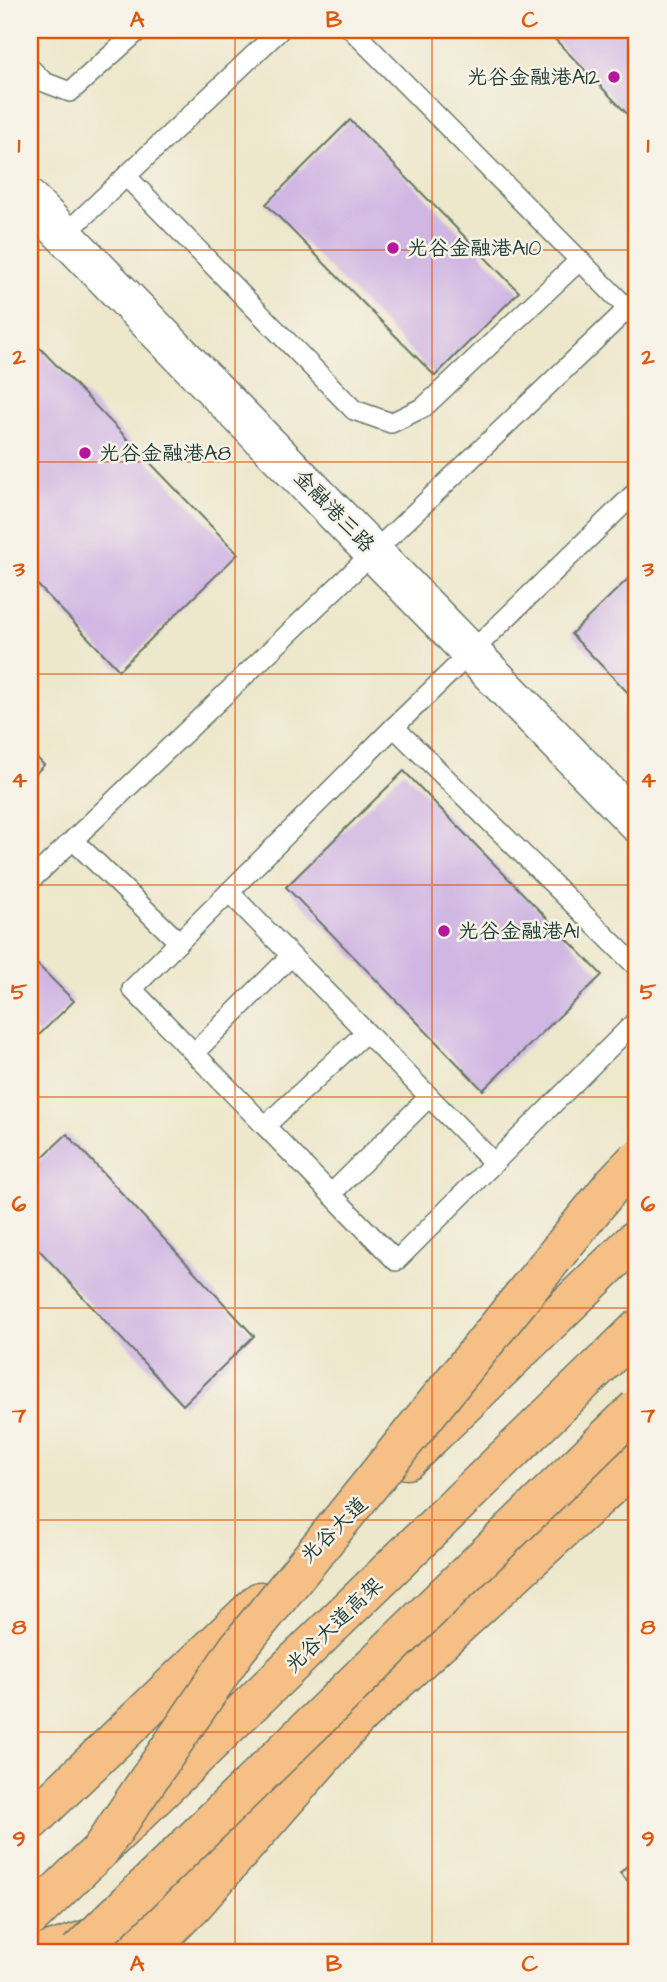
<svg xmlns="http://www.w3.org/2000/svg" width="667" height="1982" font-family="'Architects Daughter','LXGW WenKai TC',sans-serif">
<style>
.building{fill:#d0b6e3}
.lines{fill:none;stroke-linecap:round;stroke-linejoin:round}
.service-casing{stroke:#677869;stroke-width:22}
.minor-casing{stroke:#677869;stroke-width:41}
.primary-casing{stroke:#677869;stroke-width:41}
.trunk-casing{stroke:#677869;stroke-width:41}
.service{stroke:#fff;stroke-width:19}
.minor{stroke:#fff;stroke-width:38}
.primary{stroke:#f5bf86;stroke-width:38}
.trunk{stroke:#f5bf86;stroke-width:38}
.trunk-bridge-casing{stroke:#677869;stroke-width:41;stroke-linecap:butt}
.trunk-bridge{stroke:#f5bf86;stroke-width:38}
.grid{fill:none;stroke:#de580e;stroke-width:2;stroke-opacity:0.55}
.poi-dot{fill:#b5179e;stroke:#f7f3e8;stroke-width:2.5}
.labels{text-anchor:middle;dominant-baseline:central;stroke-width:5;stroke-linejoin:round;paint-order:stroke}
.poi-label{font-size:21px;fill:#1f3d34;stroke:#f7f3e8;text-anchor:start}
.street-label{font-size:21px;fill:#1f3d34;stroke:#f7f3e8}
.neatline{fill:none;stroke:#de580e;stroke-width:2.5}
.grid-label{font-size:23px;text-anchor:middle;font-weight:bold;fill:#de580e}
</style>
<rect width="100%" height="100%" fill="#f7f3e8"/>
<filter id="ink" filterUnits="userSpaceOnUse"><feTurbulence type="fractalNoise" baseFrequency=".0143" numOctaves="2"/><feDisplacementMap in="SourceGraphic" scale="14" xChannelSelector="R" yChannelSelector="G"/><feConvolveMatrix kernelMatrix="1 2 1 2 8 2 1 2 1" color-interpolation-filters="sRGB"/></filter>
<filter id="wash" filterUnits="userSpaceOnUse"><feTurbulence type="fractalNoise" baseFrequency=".00686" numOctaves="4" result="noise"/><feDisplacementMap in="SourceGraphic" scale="28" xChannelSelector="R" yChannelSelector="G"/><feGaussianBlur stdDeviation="1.57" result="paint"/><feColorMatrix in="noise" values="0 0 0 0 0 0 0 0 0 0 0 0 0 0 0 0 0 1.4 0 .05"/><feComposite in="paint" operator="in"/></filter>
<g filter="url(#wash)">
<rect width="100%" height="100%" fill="#ede7cb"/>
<g id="blocks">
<g class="building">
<polygon points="546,30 637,30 637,124"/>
<polygon points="350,120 519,292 435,376 266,204"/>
<polygon points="37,345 238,554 119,670 30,577 30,352"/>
<polygon points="637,570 637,702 571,634"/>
<polygon points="30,751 44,765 30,779"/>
<polygon points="404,771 602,975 483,1090 286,887"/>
<polygon points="30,957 74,1001 39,1035 30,1026"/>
<polygon points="67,1134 254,1336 183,1405 30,1240 30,1169"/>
<polygon points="637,1855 637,1890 620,1873"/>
</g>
</g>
</g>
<g filter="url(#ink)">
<use href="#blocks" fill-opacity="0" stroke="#677869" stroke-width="2"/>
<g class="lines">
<defs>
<g id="service">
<polyline points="352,30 628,309"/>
<polyline points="30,68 44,82 70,92 139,30"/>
<polyline points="126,176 354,410 391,423 424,407 580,260"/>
<polyline points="64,235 280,30"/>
<polyline points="637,491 394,727 132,989 396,1261 637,1020"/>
<polyline points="394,727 637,967"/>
<polyline points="73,840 179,942"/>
<polyline points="30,881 637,300"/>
<polyline points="229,892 494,1163"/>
<polyline points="194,1053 291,956"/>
<polyline points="265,1126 366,1032"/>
<polyline points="331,1194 429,1097"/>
</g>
<polyline id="minor" points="30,200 637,823"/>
<g id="primary">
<polyline points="407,1460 637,1238"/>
<polyline points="334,1739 637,1462"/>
<polyline points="30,1822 260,1601"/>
<polyline points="48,1952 131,1925 269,1799"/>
</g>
<g id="trunk">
<polyline points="30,1918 637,1330"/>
<polyline points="146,1952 195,1903 358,1717"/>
</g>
</defs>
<use href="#service" class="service-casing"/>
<use href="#minor" class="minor-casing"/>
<use href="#primary" class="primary-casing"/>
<use href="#trunk" class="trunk-casing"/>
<use href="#service" class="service"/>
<use href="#minor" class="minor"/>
<use href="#primary" class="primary"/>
<use href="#trunk" class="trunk"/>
<defs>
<g id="trunk-bridge">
<polyline points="99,1852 237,1649 614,1183 637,1159"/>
<polyline points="78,1952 637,1408"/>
</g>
</defs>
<use href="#trunk-bridge" class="trunk-bridge-casing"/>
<use href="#trunk-bridge" class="trunk-bridge"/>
</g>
</g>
<path class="grid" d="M235,30V1952M432,30V1952M30,250H637M30,462H637M30,674H637M30,885H637M30,1097H637M30,1308H637M30,1520H637M30,1732H637"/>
<g class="poi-dot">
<circle cx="614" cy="77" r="7"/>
<circle cx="393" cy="248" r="7"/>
<circle cx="85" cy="453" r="7"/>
<circle cx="444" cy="931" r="7"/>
</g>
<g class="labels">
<g class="poi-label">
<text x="600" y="77" text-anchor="end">光谷金融港A12</text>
<text x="407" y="248">光谷金融港A10</text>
<text x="99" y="453">光谷金融港A8</text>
<text x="458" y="931">光谷金融港A1</text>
</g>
<g class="street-label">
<text transform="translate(334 511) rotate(46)">金融港三路</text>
<text transform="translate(334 1530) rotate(-44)">光谷大道</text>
<text transform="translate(334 1625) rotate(-44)">光谷大道高架</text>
</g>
</g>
<rect width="667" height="1982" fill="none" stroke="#f7f3e8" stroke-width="77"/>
<rect x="38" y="38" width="590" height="1906" class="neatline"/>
<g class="grid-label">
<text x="137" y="27">A</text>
<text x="334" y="27">B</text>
<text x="530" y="27">C</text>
<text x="19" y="152">1</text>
<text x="648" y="152">1</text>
<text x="19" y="364">2</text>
<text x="648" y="364">2</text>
<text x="19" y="576">3</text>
<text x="648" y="576">3</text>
<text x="19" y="787">4</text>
<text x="648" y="787">4</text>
<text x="19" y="999">5</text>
<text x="648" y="999">5</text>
<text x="19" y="1211">6</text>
<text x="648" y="1211">6</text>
<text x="19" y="1422">7</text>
<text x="648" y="1422">7</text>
<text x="19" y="1634">8</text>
<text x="648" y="1634">8</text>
<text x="19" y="1846">9</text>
<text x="648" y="1846">9</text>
<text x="137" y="1971">A</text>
<text x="334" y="1971">B</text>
<text x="530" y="1971">C</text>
</g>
</svg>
